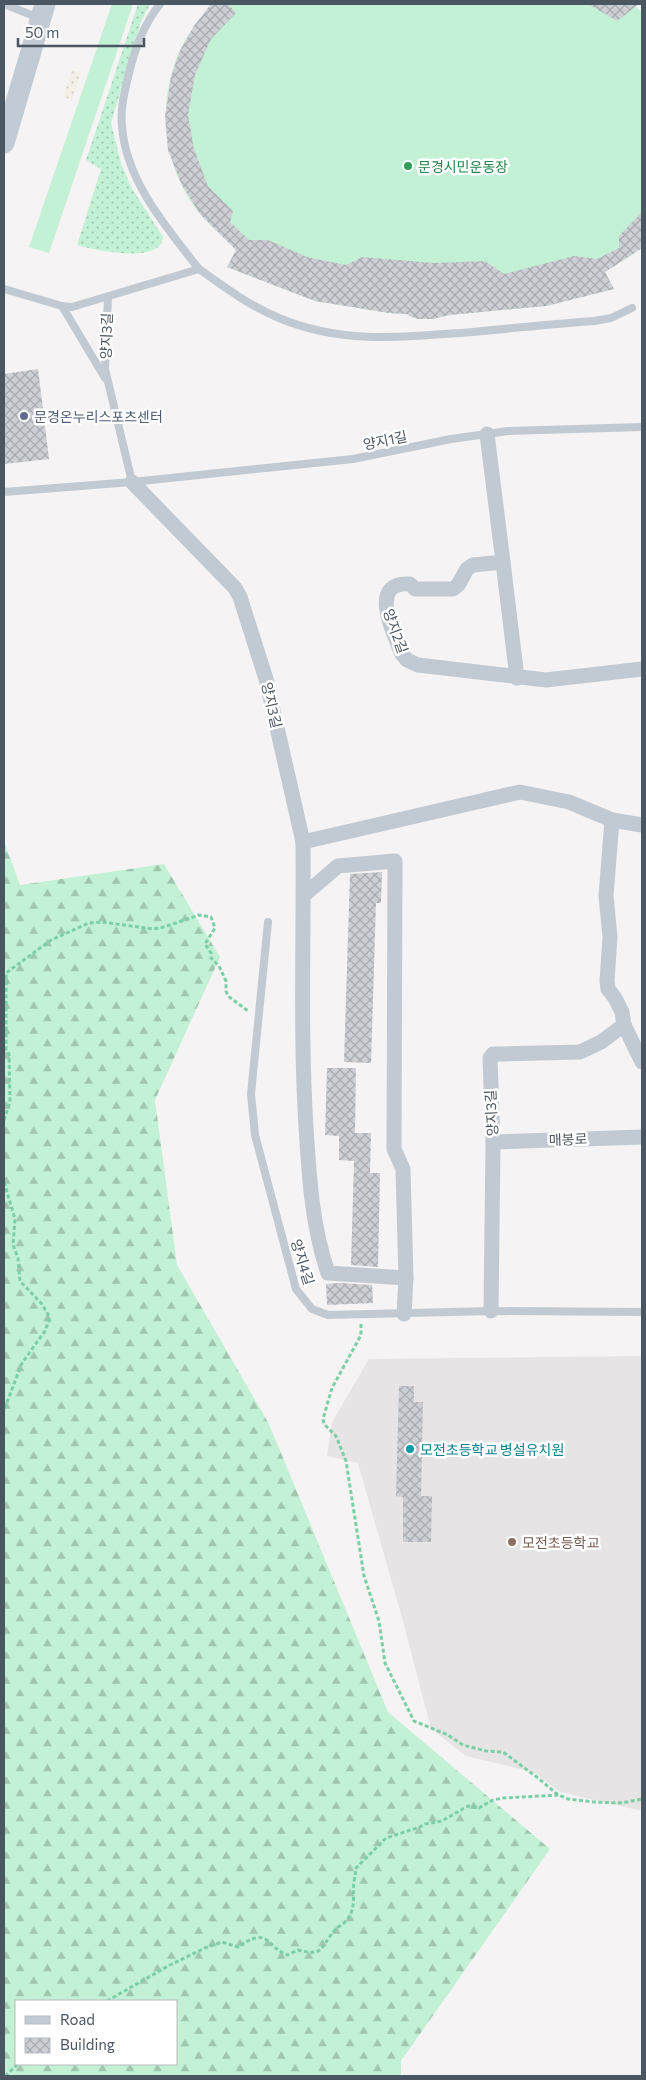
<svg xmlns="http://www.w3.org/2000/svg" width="646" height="2080" font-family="Commissioner,'Noto Sans KR',sans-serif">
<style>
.education{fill:#e6e4e5}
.grass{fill:url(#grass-dots)}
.forest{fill:url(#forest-firs);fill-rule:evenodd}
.sand{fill:url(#sand-dots)}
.pitch{fill:#c3f1d5}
.building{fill:url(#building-cross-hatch)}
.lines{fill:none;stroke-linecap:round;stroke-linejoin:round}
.path{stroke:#7ad0a6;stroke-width:3;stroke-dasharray:4 2.5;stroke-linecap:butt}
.lane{stroke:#c1cad2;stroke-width:8}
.street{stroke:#c1cad2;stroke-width:15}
.secondary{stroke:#c1cbd6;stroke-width:21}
.leisure-dot{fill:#2e9e5b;stroke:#fff;stroke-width:2}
.service-dot{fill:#5c6f8a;stroke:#fff;stroke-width:2}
.culture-dot{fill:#0f9aa8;stroke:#fff;stroke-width:2}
.education-dot{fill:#8d6e63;stroke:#fff;stroke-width:2}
.labels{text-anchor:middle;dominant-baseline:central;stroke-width:5;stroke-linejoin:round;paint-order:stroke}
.leisure-label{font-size:14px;fill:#27864d;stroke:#fff;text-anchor:start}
.street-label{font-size:14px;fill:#4a5661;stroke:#fff}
.service-label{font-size:14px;fill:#4e5e75;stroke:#fff;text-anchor:start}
.culture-label{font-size:14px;fill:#0d838f;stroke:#fff;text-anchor:start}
.education-label{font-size:14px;fill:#785e54;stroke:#fff;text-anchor:start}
</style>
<defs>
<pattern id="grass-dots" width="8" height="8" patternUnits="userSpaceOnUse" patternTransform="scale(1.25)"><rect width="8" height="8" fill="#c3f1d5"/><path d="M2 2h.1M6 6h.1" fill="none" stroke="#a0c6b0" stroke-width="1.8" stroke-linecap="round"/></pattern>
<pattern id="forest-firs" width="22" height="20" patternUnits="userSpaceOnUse" patternTransform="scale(1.25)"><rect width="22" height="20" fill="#c3f1d5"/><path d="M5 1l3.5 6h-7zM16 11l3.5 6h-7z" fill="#a0c6b0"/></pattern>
<pattern id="sand-dots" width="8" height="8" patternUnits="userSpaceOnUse" patternTransform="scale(1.25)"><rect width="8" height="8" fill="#f5f0e5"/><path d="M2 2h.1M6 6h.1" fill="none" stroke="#d4d0c7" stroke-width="1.8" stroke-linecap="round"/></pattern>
<pattern id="building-cross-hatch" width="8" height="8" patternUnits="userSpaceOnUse" patternTransform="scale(1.25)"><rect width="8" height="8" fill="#cdcfd5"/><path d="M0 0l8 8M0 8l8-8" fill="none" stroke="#a8abb0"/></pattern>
</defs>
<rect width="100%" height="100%" fill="#f5f3f3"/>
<polygon class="education" points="642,1356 642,1811 560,1792 533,1772 466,1756 431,1729 403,1621 358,1463 327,1456 332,1422 369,1359"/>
<path class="grass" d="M138,4H150L141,22L111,123L121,163L131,187L163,237C161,265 95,250 77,245L101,169L86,160Z"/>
<path class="forest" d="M4,841L20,885L164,864L220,957L155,1100L177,1265L269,1424L388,1712L550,1849L401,2061V2076H4ZM16,2001H176V2064H16Z"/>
<polygon class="sand" points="72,70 81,73 72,100 63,97"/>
<g class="pitch">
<polygon points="112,4 133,4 49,253 29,247"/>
<path d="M211,4H632L642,12V246L635,253L605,272L614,289L546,306L449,315L433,319H417L406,314L389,313L315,301L227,267L236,250C225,238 211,227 201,215C163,170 156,105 179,52C187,34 200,19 211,4Z"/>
</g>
<g class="building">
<polygon points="211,4 228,4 236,13 211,39 195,75 188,115 194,149 208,186 233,211 230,222 249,240 268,240 307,257 346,265 362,257 434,263 485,261 504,274 574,256 597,259 619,248 619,236 642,212 642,248 605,272 614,289 546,306 449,315 433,319 417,319 406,314 389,313 315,301 227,267 236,250 200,214 181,183 168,150 165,117 171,77 180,51 194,26"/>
<polygon points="588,4 639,4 617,21"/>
<polygon points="38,369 49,459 4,464 4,374"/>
<polygon points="382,872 381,903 376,903 371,1063 344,1062 350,874"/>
<polygon points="327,1068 356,1068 355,1133 371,1133 370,1173 380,1173 378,1267 351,1265 354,1161 339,1160 339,1136 325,1135"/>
<polygon points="340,1283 372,1285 373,1303 327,1305 326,1284"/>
<polygon points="399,1386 414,1386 414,1402 423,1402 421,1496 432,1496 431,1542 403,1542 403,1497 396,1496"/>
</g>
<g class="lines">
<g class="path">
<polyline points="4,1120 10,1102 9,1054 6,1049 6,973 51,940 89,923 102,922 153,929 164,927 199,915 211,917 215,928 205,944 211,953 211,958 219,966 226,981 226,991 228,996 248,1011"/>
<polyline points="4,1182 15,1219 13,1245 18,1258 20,1281 41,1303 48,1314 49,1320 45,1331 22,1363 4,1410"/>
<polyline points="361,1324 361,1335 332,1388 323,1419 324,1424 336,1436 346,1461 364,1576 379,1621 385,1663 414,1721 448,1735 463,1745 486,1751 503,1752 538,1778 557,1794 568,1799 593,1802 622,1803 642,1799"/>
<path d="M107,2001L168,1966L205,1948L222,1942L238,1947C270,1925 265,1947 288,1955L298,1950C325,1957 320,1947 334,1931C337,1927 342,1925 346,1921C357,1908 352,1896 354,1881C355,1876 356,1874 355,1869L386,1838L420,1827L425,1824L442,1821L468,1806L479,1808L493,1800L503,1798L559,1795"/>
<polyline points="5,2076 18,2064"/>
</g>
<g class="lane">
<polyline points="4,4 39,18"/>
<path d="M199,269C224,287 250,306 279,318C343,345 406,337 473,332C513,328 553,324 594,321L611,318L632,308"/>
<path d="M4,289L62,306L72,307L199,269C166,227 126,181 122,126C120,108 125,90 129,73C135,48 144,24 160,4"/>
<polyline points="108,297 105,369 132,482"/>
<polyline points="62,306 105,378"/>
<polyline points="4,492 132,482 353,459 451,439 508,431 642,427"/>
<polyline points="268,922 251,1094 255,1135 296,1289 312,1309 328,1315 491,1311 642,1312"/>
</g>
<g class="street">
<path d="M487,434L503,562L473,565L467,569L458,585L453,589H415L410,584C367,581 394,634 402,654L407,660L418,665L546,680L642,669"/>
<polyline points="132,482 235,588 240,597 266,679 303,842 520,792 569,802 612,820 642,825"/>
<polyline points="503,562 517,678"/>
<path d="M303,842C304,937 300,1032 306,1127C309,1176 312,1226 328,1273L406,1278L403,1169L394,1149L395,861L338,866L304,895"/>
<polyline points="624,1025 642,1062"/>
<polyline points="493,1142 642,1137"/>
<polyline points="491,1311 493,1142 490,1058 493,1054 502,1054 580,1052 601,1042 624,1025 622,1012 615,998 608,989 607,981 610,937 606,896 612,820"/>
<polyline points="404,1314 406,1278"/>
</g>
<polyline class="secondary" points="4,143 45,4"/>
</g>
<circle class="leisure-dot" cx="408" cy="166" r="5"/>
<circle class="service-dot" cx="24" cy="416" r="5"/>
<circle class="culture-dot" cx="410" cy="1449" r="5"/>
<circle class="education-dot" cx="512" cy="1542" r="5"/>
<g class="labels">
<g class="leisure-label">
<text x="418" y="166">문경시민운동장</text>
</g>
<g class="street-label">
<text transform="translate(106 336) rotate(-88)">양지3길</text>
<text transform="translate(385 440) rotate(-11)">양지1길</text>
<text transform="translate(396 631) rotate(70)">양지2길</text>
<text transform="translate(272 705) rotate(77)">양지3길</text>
<text transform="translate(491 1113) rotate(-93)">양지3길</text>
<text transform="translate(568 1139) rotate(-2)">매봉로</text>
<text transform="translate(303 1262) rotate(73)">양지4길</text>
</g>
<g class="service-label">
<text x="34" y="416">문경온누리스포츠센터</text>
</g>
<g class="culture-label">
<text x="420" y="1449">모전초등학교 병설유치원</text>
</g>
<g class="education-label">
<text x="522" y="1542">모전초등학교</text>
</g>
</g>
<rect width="646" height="2080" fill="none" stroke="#4a5661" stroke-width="10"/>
<rect x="15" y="2000" width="162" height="65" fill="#ffffff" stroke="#b7bbc0"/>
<rect x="25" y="2016" width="25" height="8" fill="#c1cbd6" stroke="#b7bbc0"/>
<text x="60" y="2025" font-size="15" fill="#4a5661">Road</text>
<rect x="25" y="2038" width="25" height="15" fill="url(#building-cross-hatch)" stroke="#b7bbc0"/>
<text x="60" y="2050" font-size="15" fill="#4a5661">Building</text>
<path d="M18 38v8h126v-8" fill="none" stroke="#4a5661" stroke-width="2.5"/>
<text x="25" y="38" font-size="15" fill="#4a5661" stroke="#ffffff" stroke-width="4" paint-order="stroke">50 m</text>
</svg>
